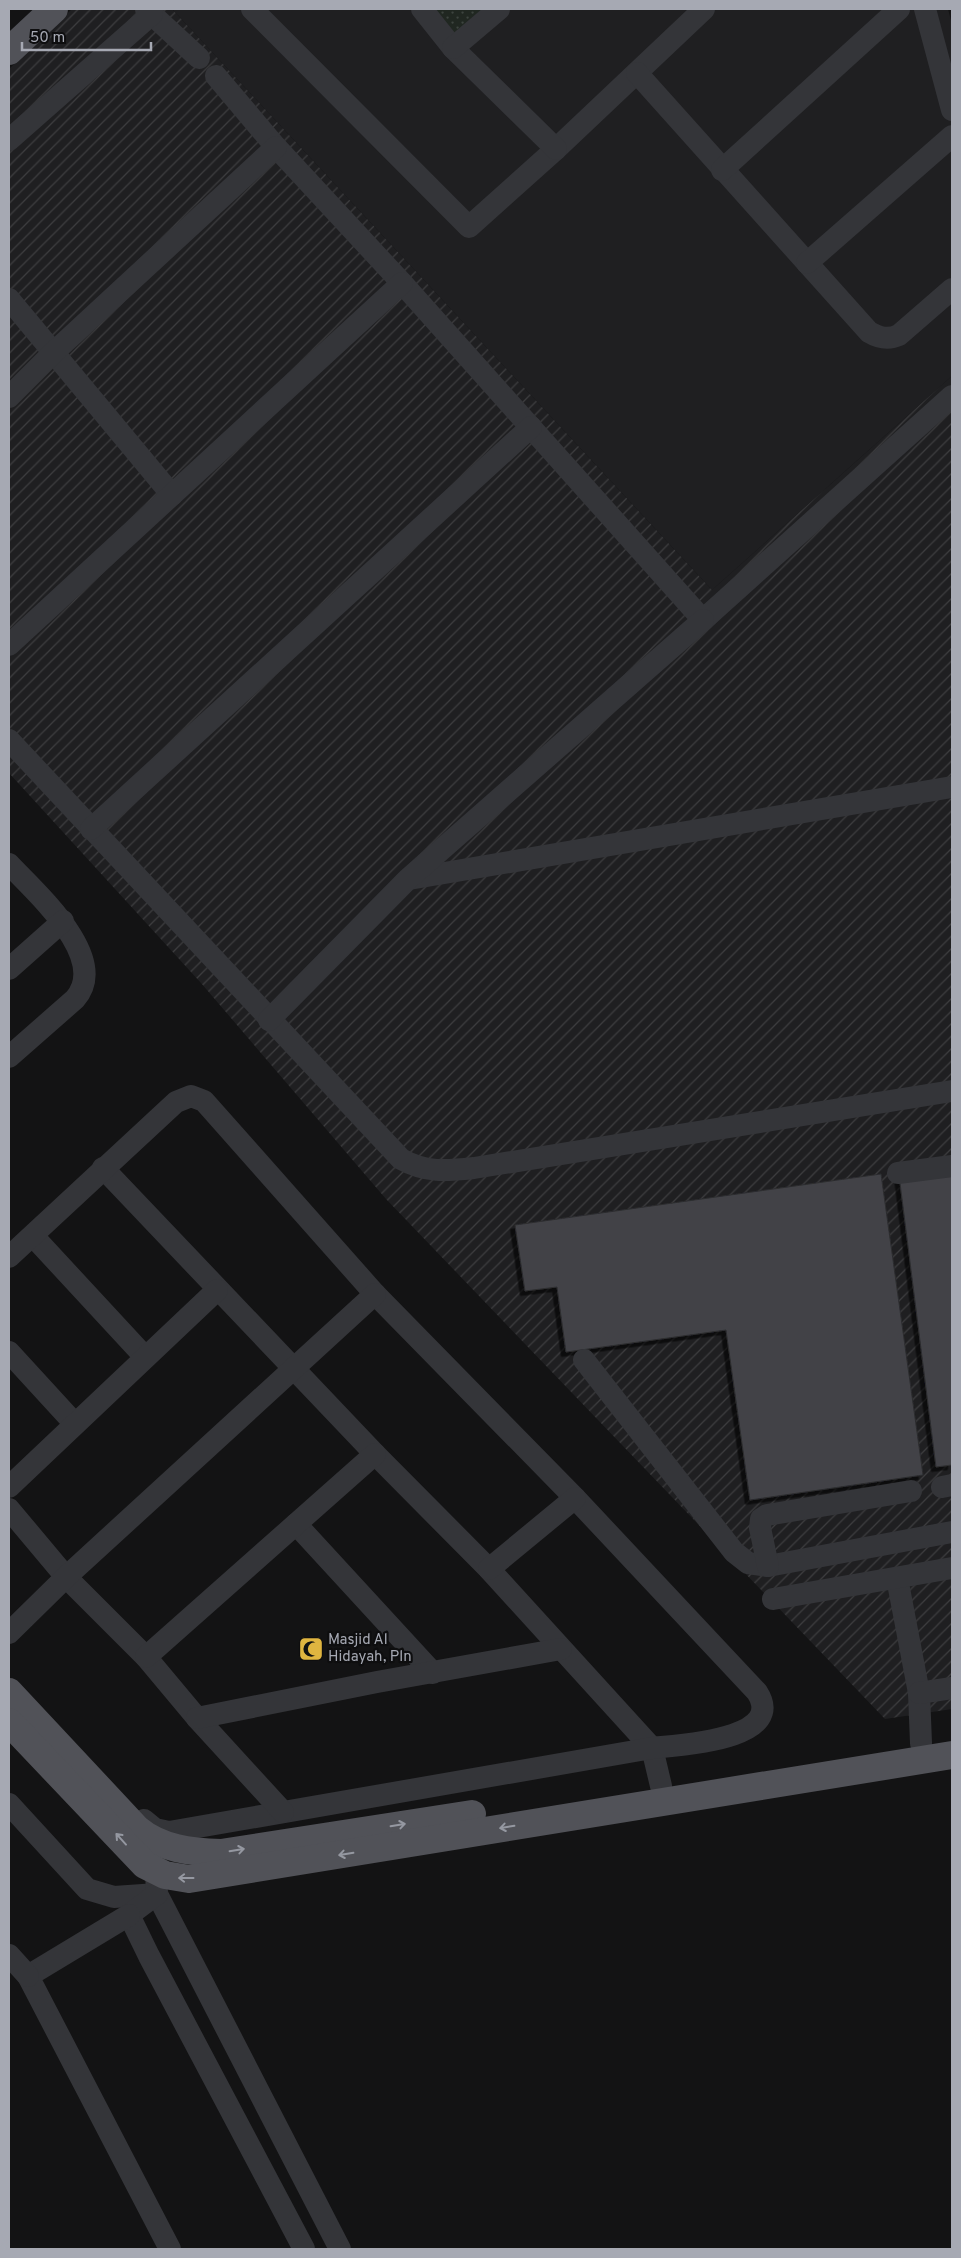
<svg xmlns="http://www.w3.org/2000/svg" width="961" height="2258" font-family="Overpass,sans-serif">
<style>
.built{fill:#1f1f21}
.industrial{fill:url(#industrial-furrows)}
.park{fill:url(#park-dots)}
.building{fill:#424347;stroke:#2d2d30;filter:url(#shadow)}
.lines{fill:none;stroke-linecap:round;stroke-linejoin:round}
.minor{stroke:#343539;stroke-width:22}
.major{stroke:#515258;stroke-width:28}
.oneway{stroke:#9598a1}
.labels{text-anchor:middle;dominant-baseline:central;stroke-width:4.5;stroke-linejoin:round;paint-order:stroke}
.poi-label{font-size:15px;fill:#a6a9b3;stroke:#0e0e0f;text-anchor:start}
</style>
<defs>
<pattern id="industrial-furrows" width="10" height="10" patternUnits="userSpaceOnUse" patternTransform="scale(1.25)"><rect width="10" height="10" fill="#1f1f21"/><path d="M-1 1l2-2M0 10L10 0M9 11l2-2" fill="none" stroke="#3d3d3f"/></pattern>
<pattern id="park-dots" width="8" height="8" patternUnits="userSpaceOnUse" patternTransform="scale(1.25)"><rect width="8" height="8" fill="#202721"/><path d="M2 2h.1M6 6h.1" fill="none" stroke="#3d443f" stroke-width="1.8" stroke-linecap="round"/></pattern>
<filter id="shadow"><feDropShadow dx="-4.5" dy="4.5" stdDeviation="0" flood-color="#0009"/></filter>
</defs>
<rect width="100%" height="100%" fill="#131314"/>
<polygon class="built" points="172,9 948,9 952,24 952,376 712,590"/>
<polygon class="industrial" points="72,9 172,9 712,590 952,376 952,1709 885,1719 386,1199 201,983 9,773 9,69"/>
<polygon class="park" points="415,9 497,9 453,48"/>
<g class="building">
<polygon points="952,1168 952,1465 936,1467 899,1175"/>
<polygon points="881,1174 923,1475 750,1500 726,1330 566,1352 557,1287 525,1291 515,1225"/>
</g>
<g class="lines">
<g class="minor">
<polyline points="146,9 199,58"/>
<polyline points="252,9 469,227 556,149 704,9"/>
<polyline points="422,9 453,48 556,149"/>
<polyline points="925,9 952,110"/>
<polyline points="453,48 499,9"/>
<path d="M637,73L869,332C879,338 888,340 899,335L952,289"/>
<polyline points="216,76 276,147 402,283 703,620 952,396"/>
<polyline points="9,140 152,14"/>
<polyline points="722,170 899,9"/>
<polyline points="807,263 952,136"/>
<polyline points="9,299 172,495"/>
<polyline points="9,397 53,353 276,147"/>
<polyline points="9,645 402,283"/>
<path d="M9,740L401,1159C426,1173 446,1171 474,1168L952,1091"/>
<polyline points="91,829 531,427"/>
<path d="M9,864C35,892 111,958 75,999L9,1057"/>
<polyline points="409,879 952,787"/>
<polyline points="9,969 63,921"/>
<polyline points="269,1020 408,879 703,620"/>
<polyline points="103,1168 375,1454 489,1569 652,1748 661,1786"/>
<polyline points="898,1173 952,1166"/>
<polyline points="33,1236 145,1357"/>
<path d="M9,1257L176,1102L191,1096L204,1101L375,1294L575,1498L757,1692C788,1740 678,1745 652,1748L169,1832L155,1829L144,1820"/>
<polyline points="9,1352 75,1424"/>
<polyline points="584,1360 734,1552 748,1563 768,1566 952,1532"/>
<polyline points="9,1487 217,1290"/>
<polyline points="942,1487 952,1485"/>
<polyline points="9,1509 66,1577 146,1657 197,1718 283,1812"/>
<polyline points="296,1524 433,1673"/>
<polyline points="768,1566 760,1528 761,1519 767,1515 911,1491"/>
<polyline points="489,1569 575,1498"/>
<polyline points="897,1578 919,1693 921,1743"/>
<polyline points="773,1599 952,1568"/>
<polyline points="9,1633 66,1577 375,1294"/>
<polyline points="146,1657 375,1454"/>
<polyline points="919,1693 952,1688"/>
<polyline points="197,1718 377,1682 561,1649"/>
<polyline points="9,1804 87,1889 114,1897 157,1894"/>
<polyline points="156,1872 157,1894 340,2249"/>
<polyline points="157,1894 129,1915 149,1956 304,2249"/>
<polyline points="129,1915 28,1976 170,2249"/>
<polyline points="9,1955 28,1976"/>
</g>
<g class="major">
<polyline points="9,51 54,9"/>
<path d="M9,1692L137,1829C161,1849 191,1852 221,1853L472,1814"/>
<polyline points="9,1722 145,1865 165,1875 189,1879 952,1755"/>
</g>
</g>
<defs><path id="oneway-shaft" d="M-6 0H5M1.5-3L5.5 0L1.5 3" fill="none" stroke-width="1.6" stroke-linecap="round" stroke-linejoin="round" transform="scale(1.25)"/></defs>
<g class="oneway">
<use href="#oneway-shaft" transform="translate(398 1825) rotate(-9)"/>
<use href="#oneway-shaft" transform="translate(507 1827) rotate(171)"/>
<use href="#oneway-shaft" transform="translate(121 1839) rotate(-132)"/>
<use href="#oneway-shaft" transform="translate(237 1850) rotate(-9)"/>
<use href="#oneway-shaft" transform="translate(346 1854) rotate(171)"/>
<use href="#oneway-shaft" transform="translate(186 1878) rotate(-180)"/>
</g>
<defs>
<symbol id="mosque-square" viewBox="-11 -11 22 22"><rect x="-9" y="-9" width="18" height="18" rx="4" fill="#e0b540" stroke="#0e0e0f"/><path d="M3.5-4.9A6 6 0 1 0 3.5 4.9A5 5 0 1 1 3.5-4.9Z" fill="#111"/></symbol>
</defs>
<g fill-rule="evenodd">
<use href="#mosque-square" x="297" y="1635" width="28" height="28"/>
</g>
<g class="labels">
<g class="poi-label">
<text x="328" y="1640">Masjid Al<tspan x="328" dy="17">Hidayah, Pln</tspan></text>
</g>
</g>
<rect width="961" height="2258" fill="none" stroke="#a6a9b3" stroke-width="20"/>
<path d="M22 42v8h129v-8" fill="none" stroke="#a6a9b3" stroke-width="2.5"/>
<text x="30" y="42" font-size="15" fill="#a6a9b3" stroke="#0e0e0f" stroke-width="4" paint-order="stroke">50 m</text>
</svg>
